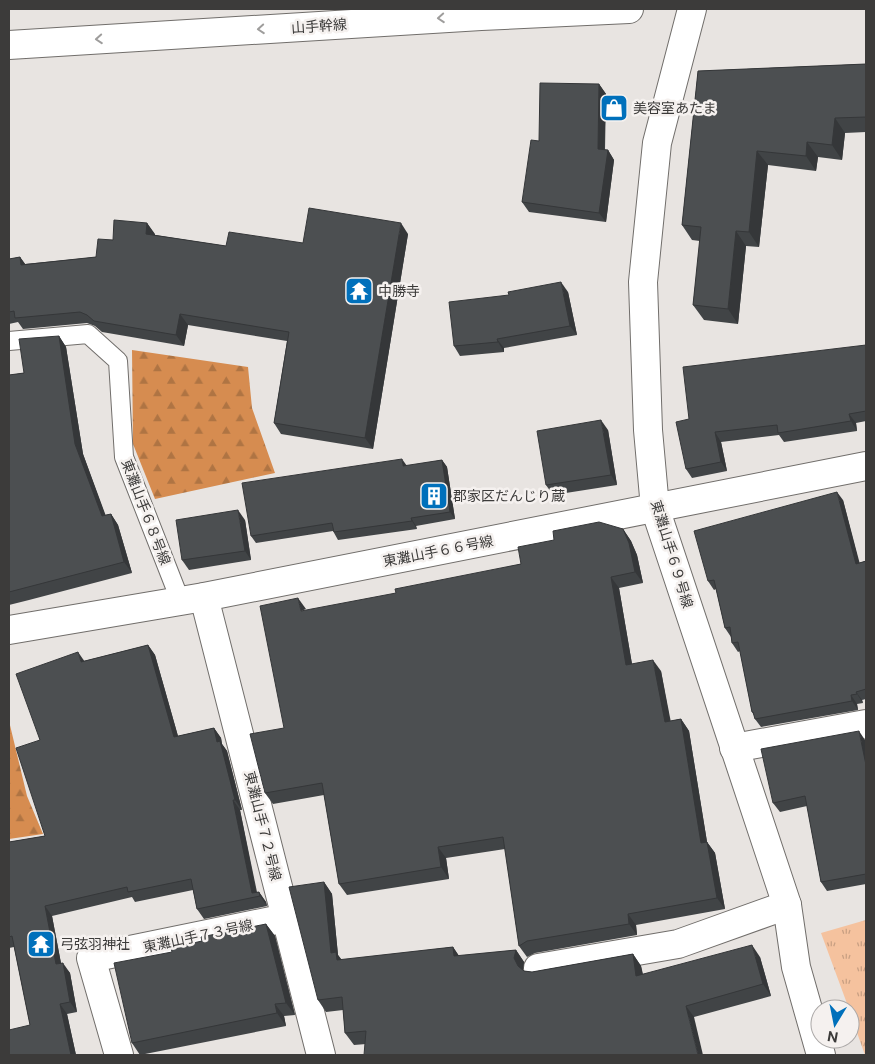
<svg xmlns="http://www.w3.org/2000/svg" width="875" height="1064" font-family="'Public Sans','Noto Sans JP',sans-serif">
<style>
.forest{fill:url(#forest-firs)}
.park{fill:url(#park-tufts)}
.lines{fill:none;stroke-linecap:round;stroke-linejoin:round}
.service-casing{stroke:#716e6b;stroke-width:20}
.minor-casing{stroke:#716e6b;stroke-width:30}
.tertiary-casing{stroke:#716e6b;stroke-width:30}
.service{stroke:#fff;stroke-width:18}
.minor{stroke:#fff;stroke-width:28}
.tertiary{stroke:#fff;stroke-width:28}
.wall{fill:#414446}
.shaded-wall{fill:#353739}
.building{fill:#4c4f51;stroke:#353739}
.oneway{stroke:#9e9d9c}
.labels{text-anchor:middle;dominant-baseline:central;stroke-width:5;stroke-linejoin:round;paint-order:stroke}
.street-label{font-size:14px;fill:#3c3b3a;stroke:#f5f1ef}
.poi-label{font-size:14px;fill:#3c3b3a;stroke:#f5f1ef;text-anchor:start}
</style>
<defs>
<pattern id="forest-firs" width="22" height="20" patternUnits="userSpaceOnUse" patternTransform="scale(1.25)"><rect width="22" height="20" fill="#d68c50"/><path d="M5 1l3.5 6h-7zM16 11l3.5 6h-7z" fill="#af7443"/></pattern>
<pattern id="park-tufts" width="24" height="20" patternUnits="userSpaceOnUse" patternTransform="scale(1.25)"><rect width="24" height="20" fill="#f5c29e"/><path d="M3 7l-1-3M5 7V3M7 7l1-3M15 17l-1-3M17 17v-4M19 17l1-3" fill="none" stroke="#c89f82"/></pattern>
</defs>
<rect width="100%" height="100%" fill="#e8e4e1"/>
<g class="forest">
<polygon points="132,350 248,367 252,408 275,473 155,499 133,444"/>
<polygon points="9,721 27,796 43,834 9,839"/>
</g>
<polygon class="park" points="866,920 866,1055 865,1055 850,1013 850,1009 849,1009 821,933"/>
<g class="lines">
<defs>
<polyline id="service" points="9,341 88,334 118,361 124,457 180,600"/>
<g id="minor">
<polyline points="692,9 657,143 643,282 648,430 655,508 787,905 796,967 821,1055"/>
<polyline points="204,597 321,1055"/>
<polyline points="9,630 204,597 866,466"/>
<polyline points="734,748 866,724"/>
<polyline points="538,968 678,944 787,905"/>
<polyline points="119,1055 91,958 286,918"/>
</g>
<polyline id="tertiary" points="9,45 481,16 629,9"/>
</defs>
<use href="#service" class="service-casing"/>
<use href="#minor" class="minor-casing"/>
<use href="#tertiary" class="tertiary-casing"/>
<use href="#service" class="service"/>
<use href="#minor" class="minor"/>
<use href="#tertiary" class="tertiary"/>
</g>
<g class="wall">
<polygon points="866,64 866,132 845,133 842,160 818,157 816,171 768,165 759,247 746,246 738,324 704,320 693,305 700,241 692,240 682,225 698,71"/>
<polygon points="599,84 606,94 605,150 608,150 614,160 606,222 529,212 522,202 539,141"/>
<polygon points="147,223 155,235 226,246 303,243 408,234 373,449 281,434 274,423 287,341 188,325 184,346 102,332 95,326 87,323 23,329 18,322 9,324 9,259 20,257 25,264 96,257 113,240"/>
<polygon points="568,292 577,335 504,348 504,352 460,356 454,346"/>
<polygon points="59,336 66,347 83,454 105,515 111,514 118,525 132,573 29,600 9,605 9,375 24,373"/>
<polygon points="866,345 866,421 856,423 857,431 784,442 779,435 721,442 727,471 692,478 686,469 689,419"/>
<polygon points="608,430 617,485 553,495 546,485"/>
<polygon points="442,460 447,467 455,519 416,526 417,529 338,540 333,531 256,543 251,536 407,466"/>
<polygon points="843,500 859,563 866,561 866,699 862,700 863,703 857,704 858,710 761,727 755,719 754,715 752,712 740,651 738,652 732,643 731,637 725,628 716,589 714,590 708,581"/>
<polygon points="245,520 251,560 189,570 182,560"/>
<polygon points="623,529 631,541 637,555 643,583 619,588 632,664 661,671 670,721 681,719 689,731 707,842 715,853 725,909 636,925 637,935 535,953 527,957 519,946 505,849 446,858 449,879 347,895 339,884 324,795 273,804 265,793 284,728 396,593 521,564"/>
<polygon points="148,645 155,655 178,736 214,728 221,738 222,744 227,751 242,810 240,810 257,892 259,892 266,902 267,906 204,919 197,909 193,890 135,902 132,897 52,916 61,963 70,973 77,1012 67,1014 76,1055 9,1055 30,1025 14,947 9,948 9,842 45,836 84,661"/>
<polygon points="865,740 866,746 866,884 827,891 821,882 807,806 780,812 773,803"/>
<polygon points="324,882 332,894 338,955 342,960 453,947 459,956 516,950 524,962 523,970 524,971 532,972 633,954 641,966 643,974 760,957 771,996 694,1017 354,1045 345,1033 343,1010 326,1012 318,1000"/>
<polygon points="266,924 275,936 295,1015 284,1016 286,1026 140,1055 132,1043 172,952 202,941"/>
</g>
<g class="shaded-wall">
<polygon points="599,84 606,94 604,159 598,149"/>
<polygon points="835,118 845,133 842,160 832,145"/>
<polygon points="807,142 818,157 816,171 806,156"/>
<polygon points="608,150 614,160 606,222 599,213"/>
<polygon points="757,151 768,165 759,247 749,232"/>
<polygon points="147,223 155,234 154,245 146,234"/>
<polygon points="401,223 408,234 373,449 365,438"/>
<polygon points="736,231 746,246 738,324 728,309"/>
<polygon points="20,257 28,268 21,265"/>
<polygon points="561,282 568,292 577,335 570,326"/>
<polygon points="180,314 188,325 184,346 176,335"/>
<polygon points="59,336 66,347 83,454 110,527 102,516 75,444"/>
<polygon points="497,339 504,348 504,352 498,342"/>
<polygon points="849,414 856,423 857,431 851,421"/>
<polygon points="601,420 608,430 617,485 611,475"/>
<polygon points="715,432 721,442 727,471 721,462"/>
<polygon points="402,459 407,466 403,466"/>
<polygon points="442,460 447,467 455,519 450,512"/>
<polygon points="837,492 843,500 862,572 856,564"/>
<polygon points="238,510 245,520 251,560 245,551"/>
<polygon points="111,514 118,525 132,573 124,562"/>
<polygon points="411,518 416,526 417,529 412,521"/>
<polygon points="623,529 631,541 637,555 643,583 635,572"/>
<polygon points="611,577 619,588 634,676 626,665"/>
<polygon points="298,598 306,609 301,611"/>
<polygon points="148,645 155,655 181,747 174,737"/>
<polygon points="78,652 85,662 81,662"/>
<polygon points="653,660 661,671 673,733 665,722"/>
<polygon points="856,692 862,700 863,703 857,694"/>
<polygon points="851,695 857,704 858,710 852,701"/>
<polygon points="681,719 689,731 709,854 701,843"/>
<polygon points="214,728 221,738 222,744 227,751 242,810 235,800 217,742"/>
<polygon points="859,731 865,740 866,746 866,765"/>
<polygon points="233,800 240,810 257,896 252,893"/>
<polygon points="707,842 715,853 725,909 717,898"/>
<polygon points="438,847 446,858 449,879 441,867"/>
<polygon points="324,882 332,894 338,955 344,964 339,965 331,953"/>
<polygon points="259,892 266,902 267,906 260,896"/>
<polygon points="45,906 52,916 63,974 56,964"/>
<polygon points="628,914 636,925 637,935 629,924"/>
<polygon points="266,924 275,936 295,1015 286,1003"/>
<polygon points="752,945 760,957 771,996 763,984"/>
<polygon points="453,947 461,959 454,956"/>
<polygon points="516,950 524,962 523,970 518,966 514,958"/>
<polygon points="633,954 641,966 645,988 636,976"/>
<polygon points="63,963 70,973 77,1012 70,1002"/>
<polygon points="60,1004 67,1014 76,1055 71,1055"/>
<polygon points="275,1004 284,1016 286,1026 277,1013"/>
<polygon points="686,1006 694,1017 703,1055 698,1055"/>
</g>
<g class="building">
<polygon points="866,64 866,117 835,118 832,145 807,142 806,156 757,151 749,232 736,231 728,309 693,305 701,227 682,225 698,71"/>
<polygon points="540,83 599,84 598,149 608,150 599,213 522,202 531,140 539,141"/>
<polygon points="309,208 401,223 365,438 274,423 289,332 180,314 176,335 94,321 87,315 80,312 15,318 14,311 9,312 9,259 20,257 21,265 96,257 98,239 113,240 114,220 147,223 146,234 226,246 229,232 303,243"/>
<polygon points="561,282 570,326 497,339 498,342 454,346 449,302 509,295 508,292"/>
<polygon points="59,336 75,444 102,516 111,514 124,562 9,592 9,375 24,373 19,339"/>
<polygon points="866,345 866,411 849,414 851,421 778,433 777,425 715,432 721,462 686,469 676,422 689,419 683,367"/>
<polygon points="601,420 611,475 546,485 537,431"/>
<polygon points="402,459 403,466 442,460 450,512 411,518 412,521 334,532 332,523 251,536 242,483"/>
<polygon points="837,492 856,564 866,561 866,689 856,692 857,694 851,695 852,701 755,719 753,712 752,712 738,642 732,643 730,627 725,628 714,580 708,581 694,531"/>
<polygon points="238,510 245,551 182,560 176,520"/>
<polygon points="599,522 623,529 629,543 635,572 611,577 626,665 653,660 665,722 681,719 701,843 707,842 717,898 628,914 629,924 527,941 519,946 503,837 438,847 441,867 339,884 322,783 265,793 250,734 284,728 260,606 298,598 301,611 396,593 395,589 521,564 518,547 554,540 553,531"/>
<polygon points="148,645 174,737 214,728 217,742 220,741 235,800 233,800 252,893 259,892 260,896 197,909 191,879 128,892 127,887 45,906 56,964 63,963 70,1002 60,1004 71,1055 9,1055 9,1030 30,1025 12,936 9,937 9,842 45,836 16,748 40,740 16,674 78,652 81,662"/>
<polygon points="859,731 866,765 866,874 821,882 805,796 773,803 761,749"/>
<polygon points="324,882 331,953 336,952 337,960 453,947 454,956 516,950 514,958 518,966 524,971 532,972 633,954 636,976 752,945 763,984 686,1006 698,1055 364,1055 366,1031 345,1033 342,997 318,1000 289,887"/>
<polygon points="266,924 286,1003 275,1004 277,1013 132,1043 114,963 172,952 171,948 202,941 201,937"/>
</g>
<defs><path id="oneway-chevron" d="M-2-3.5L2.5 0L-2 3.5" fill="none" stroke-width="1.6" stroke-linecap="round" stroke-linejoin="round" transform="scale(1.25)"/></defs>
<g class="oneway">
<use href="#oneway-chevron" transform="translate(441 18) rotate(176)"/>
<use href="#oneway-chevron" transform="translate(261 29) rotate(176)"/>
<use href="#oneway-chevron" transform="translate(99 39) rotate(176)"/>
</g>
<defs>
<symbol id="shop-square" viewBox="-11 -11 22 22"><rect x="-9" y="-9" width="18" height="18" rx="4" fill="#0070bb" stroke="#f5f1ef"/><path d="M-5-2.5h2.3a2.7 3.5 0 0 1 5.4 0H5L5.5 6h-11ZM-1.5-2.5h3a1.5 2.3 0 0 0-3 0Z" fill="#fff"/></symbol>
<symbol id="temple-square" viewBox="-11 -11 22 22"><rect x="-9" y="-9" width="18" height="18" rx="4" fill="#0070bb" stroke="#f5f1ef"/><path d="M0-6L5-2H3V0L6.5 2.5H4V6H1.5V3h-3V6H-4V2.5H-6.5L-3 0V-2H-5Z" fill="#fff"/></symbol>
<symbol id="building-square" viewBox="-11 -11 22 22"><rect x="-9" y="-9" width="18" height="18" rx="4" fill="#0070bb" stroke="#f5f1ef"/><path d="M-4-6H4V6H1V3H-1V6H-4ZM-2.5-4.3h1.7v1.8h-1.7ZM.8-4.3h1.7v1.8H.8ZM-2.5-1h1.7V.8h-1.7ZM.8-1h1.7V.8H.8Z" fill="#fff"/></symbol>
</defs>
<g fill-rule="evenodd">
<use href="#shop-square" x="598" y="92" width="32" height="32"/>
<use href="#temple-square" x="343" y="275" width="32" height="32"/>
<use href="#building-square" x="418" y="480" width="32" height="32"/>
<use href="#temple-square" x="25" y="928" width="32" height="32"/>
</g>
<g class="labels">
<g class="street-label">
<text transform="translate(319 26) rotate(-4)">山手幹線</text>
<text transform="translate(146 512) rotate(69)">東灘山手６８号線</text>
<text transform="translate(438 551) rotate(-11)">東灘山手６６号線</text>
<text transform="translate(672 554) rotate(73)">東灘山手６９号線</text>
<text transform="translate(263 826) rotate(76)">東灘山手７２号線</text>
<text transform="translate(198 936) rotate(-12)">東灘山手７３号線</text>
</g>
<g class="poi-label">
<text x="633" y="108">美容室あたま</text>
<text x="378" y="291">中勝寺</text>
<text x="453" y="496">郡家区だんじり蔵</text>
<text x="60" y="944">弓弦羽神社</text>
</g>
</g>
<rect width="875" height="1064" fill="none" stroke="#3c3b3a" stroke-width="20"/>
<g transform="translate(835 1024) rotate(190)"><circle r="24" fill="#f5f1ef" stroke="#aba8a7"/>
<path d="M0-4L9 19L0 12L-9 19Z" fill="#0070bb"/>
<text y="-8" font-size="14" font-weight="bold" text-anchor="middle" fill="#3c3b3a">N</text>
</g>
</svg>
